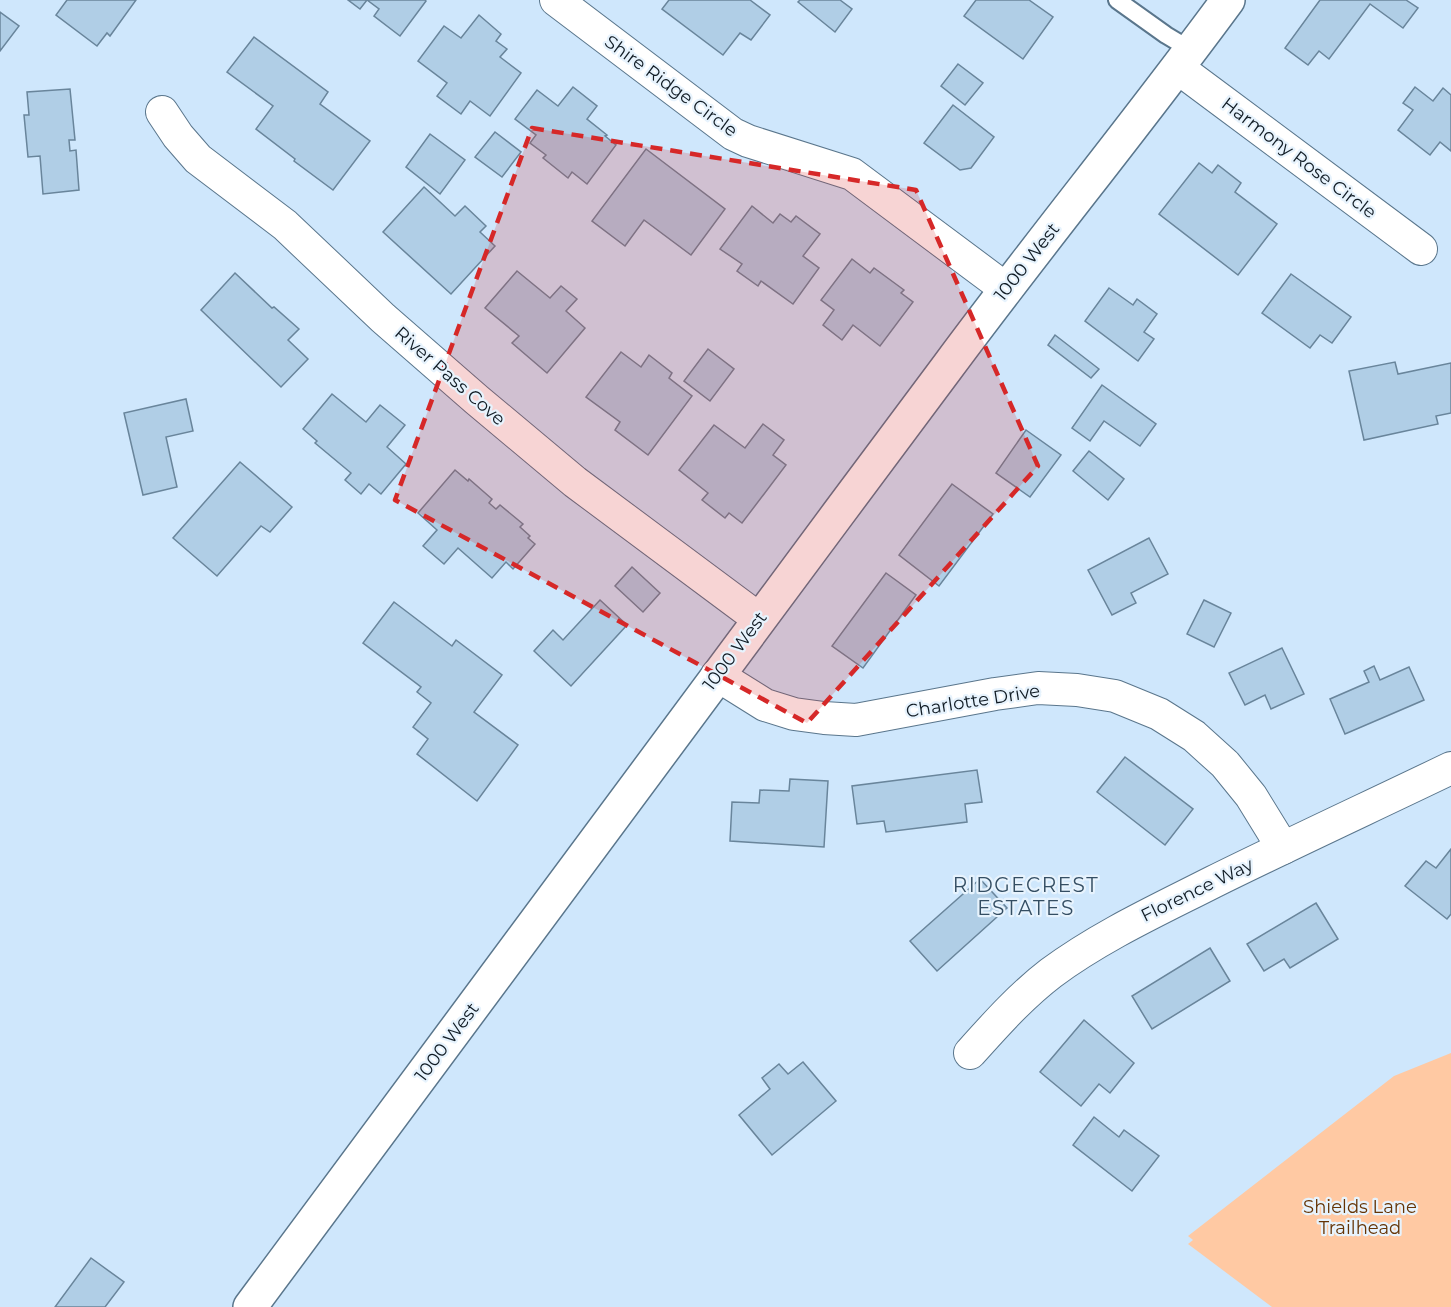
<svg xmlns="http://www.w3.org/2000/svg" width="1451" height="1307" font-family="Montserrat,sans-serif">
<style>
.green{fill:#ffc9a3}
.building{fill:#b0cee6;stroke:#69859b;stroke-width:1.5}
.lines{fill:none;stroke-linecap:round;stroke-linejoin:round}
.lane-casing{stroke:#5a768c;stroke-width:20}
.street-casing{stroke:#5a768c;stroke-width:34}
.secondary-casing{stroke:#5a768c;stroke-width:36}
.lane{stroke:#fff;stroke-width:16}
.street{stroke:#fff;stroke-width:32}
.secondary{stroke:#fff;stroke-width:33}
.marked{fill:#d62828;fill-opacity:0.2;stroke:#d62828;stroke-width:4.5;stroke-dasharray:12 8;stroke-linejoin:round}
.labels{text-anchor:middle;dominant-baseline:central;stroke-width:4.5;stroke-linejoin:round;paint-order:stroke}
.street-label{font-size:18px;fill:#101b24;stroke:#e7f3fd}
.park-label{font-size:18px;fill:#653405;stroke:#e7f3fd}
.neighbourhood-label{font-size:20px;letter-spacing:1.5px;fill:#344e63;stroke:#e7f3fd}
</style>
<rect width="100%" height="100%" fill="#cfe7fc"/>
<polygon class="green" points="1451,1053 1451,1307 1272,1307 1188,1244 1193,1240 1188,1236 1394,1076"/>
<g class="building">
<polygon points="67,0 136,0 110,36 107,33 97,46 56,15"/>
<polygon points="348,0 425,0 426,1 400,36 374,16 379,9 367,0 360,9"/>
<polygon points="669,0 750,0 770,15 751,40 740,33 723,55 662,9"/>
<polygon points="800,0 840,0 852,9 835,32 798,2"/>
<polygon points="976,0 1029,0 1053,17 1023,59 964,16"/>
<polygon points="1320,0 1406,0 1418,8 1403,28 1370,4 1329,59 1319,51 1308,65 1285,48"/>
<polygon points="0,12 19,26 0,51"/>
<polygon points="479,15 501,34 496,41 507,49 500,57 521,73 490,116 470,101 461,114 437,96 447,83 418,61 444,26 461,38"/>
<polygon points="254,37 328,92 320,104 370,141 333,190 294,161 295,159 256,129 273,106 227,72"/>
<polygon points="958,64 983,83 965,105 941,86"/>
<polygon points="573,87 597,106 587,119 607,135 605,136 616,145 587,184 572,172 568,178 543,158 546,155 530,143 536,135 515,119 537,90 558,106"/>
<polygon points="1415,87 1433,101 1443,88 1451,95 1451,151 1440,142 1430,155 1398,130 1413,110 1403,103"/>
<polygon points="70,89 75,140 69,140 70,151 76,150 79,190 43,194 40,156 28,157 24,115 29,115 27,92"/>
<polygon points="953,105 994,137 971,168 960,170 924,143"/>
<polygon points="495,132 521,152 502,177 475,157"/>
<polygon points="430,134 465,160 440,194 406,167"/>
<polygon points="646,149 725,209 691,255 644,220 625,246 592,221"/>
<polygon points="1199,163 1212,173 1218,165 1241,183 1235,192 1277,224 1238,275 1159,214"/>
<polygon points="424,187 455,216 465,206 486,226 480,232 495,246 451,294 383,232"/>
<polygon points="752,206 773,223 780,214 791,222 796,216 820,234 803,256 819,268 793,304 761,281 758,286 737,271 742,264 720,249"/>
<polygon points="852,259 870,273 874,268 904,290 901,293 913,302 880,346 853,325 842,340 823,325 834,310 821,300"/>
<polygon points="517,271 550,298 561,286 577,299 566,311 585,328 547,373 512,343 519,336 485,308"/>
<polygon points="235,273 272,308 274,307 299,329 288,340 308,359 281,387 201,310"/>
<polygon points="1291,274 1351,317 1332,343 1320,335 1310,348 1262,313"/>
<polygon points="1109,288 1133,305 1137,299 1157,314 1144,332 1154,339 1138,361 1085,321"/>
<polygon points="1055,335 1099,369 1091,378 1048,345"/>
<polygon points="708,349 734,369 710,401 684,381"/>
<polygon points="621,352 641,367 649,355 672,373 669,378 692,396 648,455 615,430 620,422 586,397"/>
<polygon points="1395,362 1398,374 1451,363 1451,413 1436,416 1438,424 1364,440 1349,371"/>
<polygon points="1102,385 1156,424 1140,446 1104,421 1090,441 1072,428"/>
<polygon points="332,394 366,422 380,405 405,425 387,447 406,464 381,494 369,484 361,494 345,480 351,473 315,443 317,441 303,429"/>
<polygon points="186,399 193,431 166,437 177,487 143,495 124,413"/>
<polygon points="763,424 784,440 773,455 786,465 742,523 729,513 725,518 702,500 708,493 679,470 714,425 745,448"/>
<polygon points="1026,430 1061,455 1030,497 996,473"/>
<polygon points="1089,451 1124,479 1108,500 1073,471"/>
<polygon points="240,462 292,507 270,532 261,526 217,576 173,538"/>
<polygon points="455,470 468,481 469,479 492,499 489,503 496,509 500,505 523,524 520,527 530,536 528,538 535,544 513,569 506,562 492,578 458,548 444,564 423,546 437,530 418,513"/>
<polygon points="952,484 993,514 939,586 899,555"/>
<polygon points="1149,538 1168,574 1131,593 1136,603 1112,615 1088,570"/>
<polygon points="632,567 660,593 643,612 615,586"/>
<polygon points="886,573 916,595 863,668 832,646"/>
<polygon points="600,600 627,625 571,686 534,651 553,630 563,640"/>
<polygon points="1204,600 1231,613 1214,647 1187,634"/>
<polygon points="394,602 452,646 456,640 502,675 474,712 518,745 477,801 417,754 428,739 413,727 431,703 417,692 421,687 363,643"/>
<polygon points="1282,648 1304,694 1271,709 1265,695 1245,705 1229,673"/>
<polygon points="1374,666 1380,680 1409,667 1424,700 1345,734 1330,699 1369,682 1364,671"/>
<polygon points="1125,757 1193,809 1165,845 1097,792"/>
<polygon points="977,770 982,802 965,804 967,822 886,832 884,821 857,824 852,786"/>
<polygon points="790,779 828,781 824,847 730,841 732,802 759,803 760,790 789,791"/>
<polygon points="1451,849 1451,914 1447,919 1405,886 1426,861 1436,868"/>
<polygon points="980,879 1007,908 937,971 910,941"/>
<polygon points="1316,903 1338,939 1290,968 1284,959 1264,971 1247,944"/>
<polygon points="1210,948 1230,981 1152,1029 1132,996"/>
<polygon points="1084,1020 1134,1063 1110,1093 1099,1084 1081,1106 1040,1072"/>
<polygon points="803,1062 836,1101 772,1155 739,1115 770,1089 762,1078 779,1064 788,1074"/>
<polygon points="1094,1117 1119,1137 1124,1130 1159,1156 1132,1191 1073,1145"/>
<polygon points="91,1258 124,1282 105,1307 55,1307"/>
</g>
<g class="lines">
<defs>
<polyline id="lane" points="1117,0 1166,35 1191,50"/>
<g id="street">
<polyline points="556,0 733,134 748,141 852,174 1006,289"/>
<polyline points="1178,68 1421,249"/>
<polyline points="162,112 178,136 198,159 285,225 383,318 477,400 575,482 759,619"/>
<polyline points="717,675 765,705 794,714 824,718 856,720 995,694 1038,688 1077,690 1115,696 1159,714 1194,736 1225,764 1251,796 1283,848"/>
<path d="M970,1053C996,1024 1021,996 1051,973C1101,936 1158,910 1213,882C1292,843 1372,806 1451,768"/>
</g>
<path id="secondary" d="M250,1307C484,993 715,678 949,365C1040,242 1137,124 1228,0"/>
</defs>
<use href="#lane" class="lane-casing"/>
<use href="#street" class="street-casing"/>
<use href="#secondary" class="secondary-casing"/>
<use href="#lane" class="lane"/>
<use href="#street" class="street"/>
<use href="#secondary" class="secondary"/>
</g>
<path class="marked" d="M532,128L916,190L1038,466L807,723L395,500Z"/>
<g class="labels">
<g class="street-label">
<text transform="translate(671 86) rotate(36)">Shire Ridge Circle</text>
<text transform="translate(1299 158) rotate(37)">Harmony Rose Circle</text>
<text transform="translate(1027 262) rotate(-52)">1000 West</text>
<text transform="translate(450 376) rotate(41)">River Pass Cove</text>
<text transform="translate(735 651) rotate(-53)">1000 West</text>
<text transform="translate(973 701) rotate(-9)">Charlotte Drive</text>
<text transform="translate(1197 890) rotate(-26)">Florence Way</text>
<text transform="translate(447 1042) rotate(-53)">1000 West</text>
</g>
<g class="park-label">
<text x="1360" y="1207">Shields Lane<tspan x="1360" dy="21">Trailhead</tspan></text>
</g>
<g class="neighbourhood-label">
<text x="1026" y="885">RIDGECREST<tspan x="1026" dy="23">ESTATES</tspan></text>
</g>
</g>
</svg>
